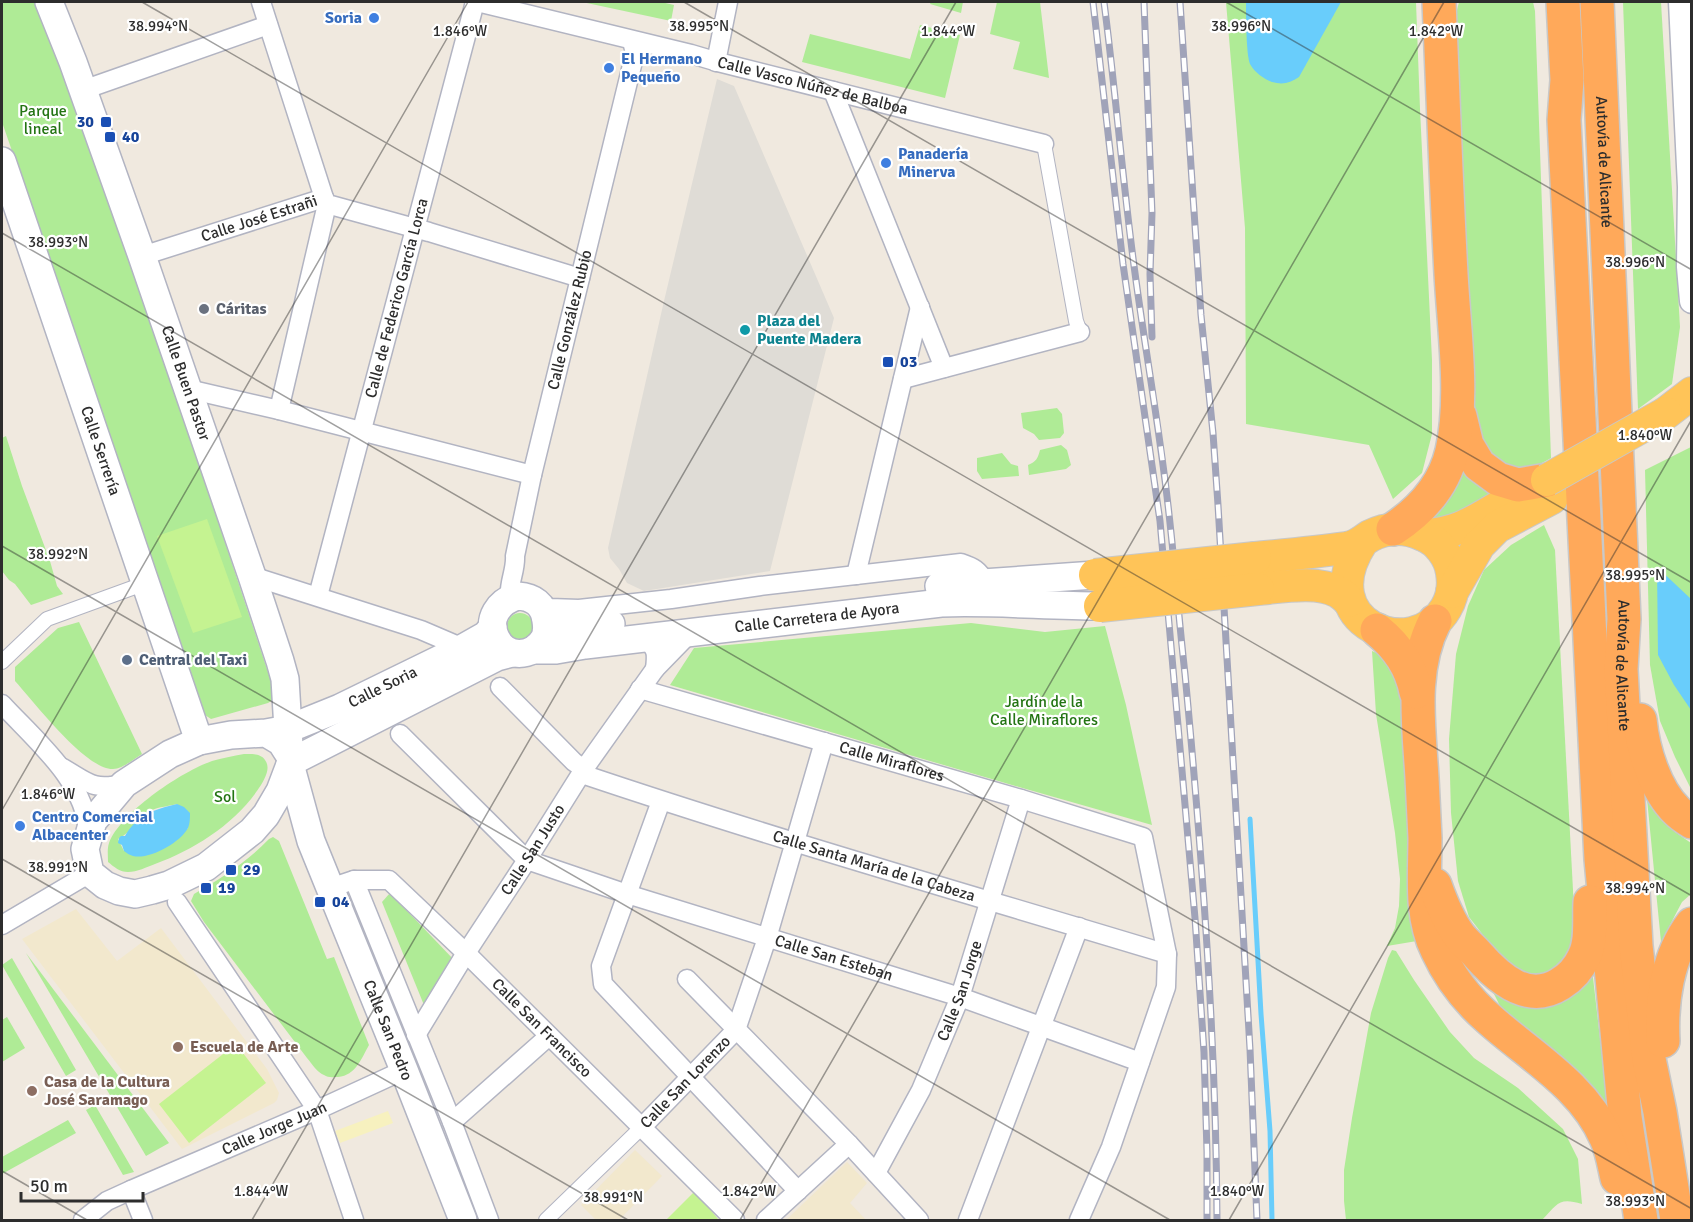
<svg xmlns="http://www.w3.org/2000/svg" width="1693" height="1222" font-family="Signika,sans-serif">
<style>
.education{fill:#f2e8cd}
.green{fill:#afeb96;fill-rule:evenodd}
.sand{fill:#f7f1bf}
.pitch{fill:#c5f391}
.plaza{fill:#dfdcd6}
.water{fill:#69cdfb}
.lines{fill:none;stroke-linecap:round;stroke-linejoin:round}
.stream{stroke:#69cdfb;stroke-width:5}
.pedestrian-casing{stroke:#b2b4c2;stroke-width:16}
.minor-casing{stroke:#b2b4c2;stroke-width:21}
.tertiary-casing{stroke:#b2b4c2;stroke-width:27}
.secondary-casing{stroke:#b2b4c2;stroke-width:30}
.trunk-casing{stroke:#c8c8c8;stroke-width:34}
.motorway-casing{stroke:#c8c8c8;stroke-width:36}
.pedestrian{stroke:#fff;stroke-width:14}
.minor{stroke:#fff;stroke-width:18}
.tertiary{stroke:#fff;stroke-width:24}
.secondary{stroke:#fff;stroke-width:27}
.trunk{stroke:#ffc458;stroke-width:32}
.motorway{stroke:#ffa95a;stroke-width:33}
.rail-casing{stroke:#a0a3b9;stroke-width:7}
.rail{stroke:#fff;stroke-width:4.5;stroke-dasharray:14;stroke-linecap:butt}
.trunk-bridge-casing{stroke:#c8c8c8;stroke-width:34;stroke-linecap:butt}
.trunk-bridge{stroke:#ffc458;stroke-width:32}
.ticks{fill:none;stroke:#2d2d2d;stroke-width:1.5;stroke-opacity:0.45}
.shop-dot{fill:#3f7fe0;stroke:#fff;stroke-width:2}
.transit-dot{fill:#1a4fb4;stroke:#fff;stroke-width:2}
.worship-dot{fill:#6b7280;stroke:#fff;stroke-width:2}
.culture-dot{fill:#0f9aa8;stroke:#fff;stroke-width:2}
.service-dot{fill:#5c6f8a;stroke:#fff;stroke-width:2}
.education-dot{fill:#8d6e63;stroke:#fff;stroke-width:2}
.labels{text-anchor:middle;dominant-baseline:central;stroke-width:4.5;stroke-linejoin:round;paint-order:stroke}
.shop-label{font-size:16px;font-weight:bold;fill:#366cbe;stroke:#fff;text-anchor:start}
.street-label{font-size:16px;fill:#2d2d2d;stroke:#fff}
.park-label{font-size:16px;fill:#237413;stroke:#fff}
.transit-label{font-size:16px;font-weight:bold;fill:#164399;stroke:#fff;text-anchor:start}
.worship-label{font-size:16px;font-weight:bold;fill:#5b616d;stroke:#fff;text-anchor:start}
.culture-label{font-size:16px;font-weight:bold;fill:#0d838f;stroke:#fff;text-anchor:start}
.service-label{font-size:16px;font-weight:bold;fill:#4e5e75;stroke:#fff;text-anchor:start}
.education-label{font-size:16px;font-weight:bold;fill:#785e54;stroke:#fff;text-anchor:start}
.ticks-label{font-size:15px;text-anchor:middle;fill:#2d2d2d;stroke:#fff;stroke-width:4.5;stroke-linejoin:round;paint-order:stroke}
</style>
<rect width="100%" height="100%" fill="#f0e9df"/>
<g class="education">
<polygon points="76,909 117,961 161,928 267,1069 279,1093 277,1100 274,1103 182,1149 22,939"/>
<polygon points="635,1150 662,1176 619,1220 596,1220 581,1205"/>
<polygon points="847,1162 867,1183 850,1203 866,1220 786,1220"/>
</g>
<g class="green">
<polygon points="2,2 39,2 74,86 267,669 275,694 274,699 268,703 211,719 205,715 199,701 79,345 2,122"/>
<polygon points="582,2 661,2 674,5 671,21"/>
<polygon points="931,2 963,2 961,13 930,4"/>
<polygon points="997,2 1040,2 1049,78 1013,69 1020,42 990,34"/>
<polygon points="1226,2 1416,2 1420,109 1432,360 1432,434 1422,473 1393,499 1369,445 1246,424 1245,228"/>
<path d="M1459,2H1533L1535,11L1551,458C1544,462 1537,466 1529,468C1499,477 1487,450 1472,429L1455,18Z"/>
<polygon points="1623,2 1661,2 1680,327 1672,384 1638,409"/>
<polygon points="920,25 960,35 945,98 802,62 810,34 910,59"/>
<polygon points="1057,408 1062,414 1064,433 1060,438 1039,440 1034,434 1023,428 1021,413"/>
<polygon points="6,436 22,486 50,561 57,586 63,594 31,605 15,584 9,580 2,571 2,438"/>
<path d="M1061,445L1067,450L1071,465L1066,469L1029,475L1028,465C1036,462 1038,458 1040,450Z"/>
<polygon points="1691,447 1691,789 1675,757 1660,721 1650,665 1645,470"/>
<polygon points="1002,453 1011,464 1018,466 1019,476 982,479 977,471 977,458"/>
<polygon points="1460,461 1492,496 1434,524 1427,515"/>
<polygon points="1544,525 1555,550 1575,928 1568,954 1553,973 1522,975 1490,944 1469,917 1458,881 1451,813 1449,739 1456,654 1468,606 1484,570 1511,545"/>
<circle cx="520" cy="626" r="13"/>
<path d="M79,622L142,754C134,759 122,769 113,769C86,770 34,702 15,681V667L58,628Z"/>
<polygon points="971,623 1045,632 1105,626 1126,705 1152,825 1019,787 670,685 694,648"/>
<polygon points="1372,651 1383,656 1391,668 1402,691 1423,940 1387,946 1395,928 1399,906 1400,879 1395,833 1376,714"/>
<path d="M244,754C250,754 261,753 265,760C271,768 265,778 261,785C237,823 195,849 155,864C147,867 137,872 128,872C120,872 114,867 108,862C108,856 107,849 109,843C121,812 181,772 212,761C222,758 233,756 244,754ZM177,804L188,828L172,843L124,851L118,839C131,833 139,818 152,810C159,807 169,806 177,804Z"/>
<polygon points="1647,799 1675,832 1691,843 1691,894 1682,902 1661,942"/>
<path d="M273,837L279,841L327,959L334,957L369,1045C361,1059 356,1075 338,1077C333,1077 328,1078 324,1075C317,1072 312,1064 307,1058L204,922L191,901L194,894C222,878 247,862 269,839Z"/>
<polygon points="390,893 455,961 426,1010 382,902"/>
<path d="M1392,950L1396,951L1414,980L1450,1032L1474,1058L1518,1088L1563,1129L1578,1159L1582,1204C1558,1197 1558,1204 1542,1220H1346L1344,1201V1170L1352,1118L1371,1013L1388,958Z"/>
<polygon points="26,953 169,1143 146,1156"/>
<polygon points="12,958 76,1070 66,1076 2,965"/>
<polygon points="1592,969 1609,1116 1503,1012 1485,976 1504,992"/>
<polygon points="7,1017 25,1048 2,1062 2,1020"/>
<polygon points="95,1105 134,1172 123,1175 86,1110"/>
<polygon points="68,1120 76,1133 2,1174 2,1157"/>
</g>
<polygon class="sand" points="388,1111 393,1123 340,1143 335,1131"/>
<g class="pitch">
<polygon points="207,519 242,617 193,633 157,536"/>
<polygon points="236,1044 266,1083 189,1143 159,1104"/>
<polygon points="695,1191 718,1219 666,1220"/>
</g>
<polygon class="plaza" points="717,79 734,86 834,318 770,571 644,591 627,583 619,569 610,558 608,548 664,301"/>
<g class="water">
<path d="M1246,2H1341L1299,77C1290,83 1283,85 1272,82C1264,79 1255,73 1250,64C1246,55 1246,14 1246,2Z"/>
<polygon points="1657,567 1691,599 1691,710 1674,685 1658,655"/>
<path d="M177,804L184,807L190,813C190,817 190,824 188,828C180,843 149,860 133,856C129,855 127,853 124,851L122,845L118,843L119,838L121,836H125C137,815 155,809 177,804Z"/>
</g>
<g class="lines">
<polyline class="stream" points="1250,819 1261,1014 1270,1131 1272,1220"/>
<defs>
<g id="pedestrian">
<polyline points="1044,144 1076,321 1080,332"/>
<polyline points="2,662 47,619 146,583"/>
<polyline points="546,1220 641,1128"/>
</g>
<g id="minor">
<polyline points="261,2 324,198"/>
<path id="s1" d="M477,2L691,54L718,62L1044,144"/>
<polyline points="716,62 728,2"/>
<polyline points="83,90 268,25"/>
<polyline points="833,91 944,368"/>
<path id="s2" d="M142,256L324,198L327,204L429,232L580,278"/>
<polyline points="903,379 1080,332"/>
<polyline points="188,389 279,410 532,475"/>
<polyline points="279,410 327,204"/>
<polyline points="856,575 920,307"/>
<polyline points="252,576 421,630 463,648"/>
<path id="s3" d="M318,596L475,2"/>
<path id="s4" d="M510,598C508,583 516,571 515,556L532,475L635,53L632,41"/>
<path d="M538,603L550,608L579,609L671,599L760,586L961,563C973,567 979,570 985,582"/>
<path d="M644,638C657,649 657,652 655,669L691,632"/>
<polyline points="500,687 574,762 584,769"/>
<path id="s5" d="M640,689L1021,799L1143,837L1167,954L1166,987L1111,1147L1079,1220"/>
<path d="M2,704C34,739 86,781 88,832"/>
<path id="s6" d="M400,734L527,860L627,894L960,997L1140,1062"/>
<path d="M63,768C90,784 92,790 124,784"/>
<path id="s7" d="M582,774C775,839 972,895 1167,954"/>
<polyline points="661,801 601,966 603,984 798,1191"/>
<polyline points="354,880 452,1122 489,1220"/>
<path id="s8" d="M330,888L354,880H389L466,953L735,1220"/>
<polyline points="177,902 317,1110 354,1220"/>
<polyline points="2,925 90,873"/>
<polyline points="687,979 849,1144 919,1220"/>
<path id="s9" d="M416,1035L466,953L527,860L584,769L655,669"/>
<polyline points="452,1122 549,1036"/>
<path id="s10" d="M641,1128L736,1030L767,938L824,742"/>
<path id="s11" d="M876,1173L921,1090L960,997L1021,799"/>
<polyline points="131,1190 143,1220"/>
<path id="s12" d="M83,1220L107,1201L131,1190L317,1110L404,1070"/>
<polyline points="766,1220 849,1144"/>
<polyline points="968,1220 1079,927"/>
</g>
<polyline id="tertiary" points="1681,2 1690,187 1689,267 1692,301"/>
<g id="secondary">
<path id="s13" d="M49,2L73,62L142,256L252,576L280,661L285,679L289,746"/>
<path id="s14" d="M2,161L199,741"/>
<polyline points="939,586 1095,575"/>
<path d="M518,596C533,597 544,604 546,621C547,627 547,633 544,639C532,658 506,659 496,638C486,619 499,601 518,596Z"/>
<path d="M546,618C568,633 587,627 611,624"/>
<path id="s15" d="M534,650H556L585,645L941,603C994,601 1047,606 1100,606"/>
<path id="s16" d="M266,733L281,742L290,756L291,762L280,791L266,815L252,831L206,867L169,885L152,890L135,894L119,891L105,885L90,873L85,849L93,821L124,784L170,754L199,741L231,735L266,733L288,729L340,708L463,648L486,635L493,627"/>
<polyline points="291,762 497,657 512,653"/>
<path id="s17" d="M290,764L311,841L404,1070L463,1220"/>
</g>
<g id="trunk">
<polyline points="1666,413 1692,393"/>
<path d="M1424,535C1458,534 1476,520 1504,504"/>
<path d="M1255,558C1285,555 1316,552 1346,548C1356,547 1362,541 1370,536C1387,527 1406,527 1423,535C1438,541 1450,557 1452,573C1454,585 1452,598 1446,608C1413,665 1309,623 1362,542"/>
<path d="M1258,589C1281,587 1318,580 1338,592C1342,594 1346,598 1349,601"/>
<polyline points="1452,592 1479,545 1497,527 1552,498"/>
</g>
<g id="motorway">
<polyline points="1563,2 1567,80 1564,120 1601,859 1625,1117 1641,1220"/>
<path id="s18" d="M1597,2L1624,619L1621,669L1636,946L1649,1059L1660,1112L1677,1220"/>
<polyline points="1460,416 1467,445 1479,465 1498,479 1518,485 1547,480"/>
<path d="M1393,529C1422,510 1444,486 1452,451C1464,398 1454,329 1451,274C1446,183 1443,92 1439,2"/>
<path d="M1435,621C1410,670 1419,726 1422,778C1423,798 1424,818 1425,838C1425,875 1420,915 1437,950C1449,976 1467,1000 1489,1019C1529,1055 1584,1086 1606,1138C1612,1150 1614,1165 1617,1178"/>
<path d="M1377,630C1398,647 1411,666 1416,692"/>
<path d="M1640,720C1643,750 1655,790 1677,811C1681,815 1687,819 1692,822"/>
<path d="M1435,885C1441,902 1448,920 1459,935C1464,942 1472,948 1478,955C1499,979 1528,1004 1560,984C1570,978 1579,968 1584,957C1592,941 1589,920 1590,902"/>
<path d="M1663,1041C1661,1002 1667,956 1692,924"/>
</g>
</defs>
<use href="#pedestrian" class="pedestrian-casing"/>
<use href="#minor" class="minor-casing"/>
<use href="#tertiary" class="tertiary-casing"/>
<use href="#secondary" class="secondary-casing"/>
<use href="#trunk" class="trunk-casing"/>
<use href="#motorway" class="motorway-casing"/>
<use href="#pedestrian" class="pedestrian"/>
<use href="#minor" class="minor"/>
<use href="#tertiary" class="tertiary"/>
<use href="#secondary" class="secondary"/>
<use href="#trunk" class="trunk"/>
<use href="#motorway" class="motorway"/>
<defs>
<g id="rail">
<polyline points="1093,2 1123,264 1160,521 1195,918 1204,1052 1207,1152 1207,1220"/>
<path d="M1104,2C1115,87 1122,173 1133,258C1144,344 1160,429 1169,514C1175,567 1179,621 1185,674C1202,855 1216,1038 1217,1220"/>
<polyline points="1144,2 1152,213 1150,274 1152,337"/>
<polyline points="1180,2 1201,315 1213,433 1218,505 1250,1049 1257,1220"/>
</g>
</defs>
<use href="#rail" class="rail-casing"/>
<use href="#rail" class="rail"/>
<defs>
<g id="trunk-bridge">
<polyline points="1547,480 1666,413"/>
<polyline points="1095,575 1255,558"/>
<polyline points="1100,606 1258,589"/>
</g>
</defs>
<use href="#trunk-bridge" class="trunk-bridge-casing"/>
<use href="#trunk-bridge" class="trunk-bridge"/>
</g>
<path class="ticks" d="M142,2L1692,896M684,2L1692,583M1226,2L1692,270M2,233L1692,1209M2,546L1170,1220M2,810L468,2M2,859L628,1220M2,1171L87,1220M252,1220L956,2M740,1220L1444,2M1229,1220L1692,419"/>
<g class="shop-dot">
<circle cx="374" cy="18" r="6"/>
<circle cx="609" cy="68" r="6"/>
<circle cx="886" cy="163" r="6"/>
<circle cx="20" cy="826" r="6"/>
</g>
<g class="transit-dot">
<rect x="100" y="116" width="12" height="12" rx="3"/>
<rect x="104" y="131" width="12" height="12" rx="3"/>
<rect x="882" y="356" width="12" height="12" rx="3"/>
<rect x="225" y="864" width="12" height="12" rx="3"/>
<rect x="200" y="882" width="12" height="12" rx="3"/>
<rect x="314" y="896" width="12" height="12" rx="3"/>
</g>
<circle class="worship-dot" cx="204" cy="309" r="6"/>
<circle class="culture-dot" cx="745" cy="330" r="6"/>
<circle class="service-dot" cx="127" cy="660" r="6"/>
<g class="education-dot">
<circle cx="178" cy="1047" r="6"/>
<circle cx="32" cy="1091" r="6"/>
</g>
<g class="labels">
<g class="shop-label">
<text x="362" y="18" text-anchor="end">Soria</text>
<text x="621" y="59">El Hermano<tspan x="621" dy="18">Pequeño</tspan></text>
<text x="898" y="154">Panadería<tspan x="898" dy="18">Minerva</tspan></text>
<text x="32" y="817">Centro Comercial<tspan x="32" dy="18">Albacenter</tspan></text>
</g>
<g class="street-label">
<text stroke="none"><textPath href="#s1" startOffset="346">Calle Vasco Núñez de Balboa</textPath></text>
<text stroke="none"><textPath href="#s18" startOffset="160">Autovía de Alicante</textPath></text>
<text stroke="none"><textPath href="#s2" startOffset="123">Calle José Estrañi</textPath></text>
<text stroke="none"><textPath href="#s3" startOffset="308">Calle de Federico García Lorca</textPath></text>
<text stroke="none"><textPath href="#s4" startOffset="285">Calle González Rubio</textPath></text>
<text stroke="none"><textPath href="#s13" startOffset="405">Calle Buen Pastor</textPath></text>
<text stroke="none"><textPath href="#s14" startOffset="306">Calle Serrería</textPath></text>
<text stroke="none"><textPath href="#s15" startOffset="285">Calle Carretera de Ayora</textPath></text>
<text stroke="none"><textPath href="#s18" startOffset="664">Autovía de Alicante</textPath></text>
<text stroke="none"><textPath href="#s16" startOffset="688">Calle Soria</textPath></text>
<text stroke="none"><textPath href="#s5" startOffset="262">Calle Miraflores</textPath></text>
<text stroke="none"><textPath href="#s9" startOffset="219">Calle San Justo</textPath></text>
<text stroke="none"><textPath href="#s7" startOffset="306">Calle Santa María de la Cabeza</textPath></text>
<text stroke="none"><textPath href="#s6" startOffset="501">Calle San Esteban</textPath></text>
<text stroke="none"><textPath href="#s11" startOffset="201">Calle San Jorge</textPath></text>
<text stroke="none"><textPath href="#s8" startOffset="273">Calle San Francisco</textPath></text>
<text stroke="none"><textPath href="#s17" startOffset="284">Calle San Pedro</textPath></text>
<text stroke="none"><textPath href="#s10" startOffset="64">Calle San Lorenzo</textPath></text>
<text stroke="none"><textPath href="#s12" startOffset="213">Calle Jorge Juan</textPath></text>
</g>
<g class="park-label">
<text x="43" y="111">Parque<tspan x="43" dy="18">lineal</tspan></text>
<text x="1044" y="702">Jardín de la<tspan x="1044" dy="18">Calle Miraflores</tspan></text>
<text x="225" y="797">Sol</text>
</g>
<g class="transit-label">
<text x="94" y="122" text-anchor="end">30</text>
<text x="122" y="137">40</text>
<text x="900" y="362">03</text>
<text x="243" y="870">29</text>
<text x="218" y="888">19</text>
<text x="332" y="902">04</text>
</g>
<g class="worship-label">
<text x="216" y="309">Cáritas</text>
</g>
<g class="culture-label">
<text x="757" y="321">Plaza del<tspan x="757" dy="18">Puente Madera</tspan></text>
</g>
<g class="service-label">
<text x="139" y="660">Central del Taxi</text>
</g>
<g class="education-label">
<text x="190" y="1047">Escuela de Arte</text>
<text x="44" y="1082">Casa de la Cultura<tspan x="44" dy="18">José Saramago</tspan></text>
</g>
</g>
<g class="ticks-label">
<text x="158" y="31">38.994°N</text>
<text x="699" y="31">38.995°N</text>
<text x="1241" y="31">38.996°N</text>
<text x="460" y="36">1.846°W</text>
<text x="948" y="36">1.844°W</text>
<text x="1436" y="36">1.842°W</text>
<text x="58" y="247">38.993°N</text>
<text x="1635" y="267">38.996°N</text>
<text x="1645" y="440">1.840°W</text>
<text x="58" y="559">38.992°N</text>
<text x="1635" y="580">38.995°N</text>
<text x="48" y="799">1.846°W</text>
<text x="58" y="872">38.991°N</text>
<text x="1635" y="893">38.994°N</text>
<text x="261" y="1196">1.844°W</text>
<text x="749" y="1196">1.842°W</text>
<text x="1237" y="1196">1.840°W</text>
<text x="613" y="1202">38.991°N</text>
<text x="1635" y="1206">38.993°N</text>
</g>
<rect width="1693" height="1222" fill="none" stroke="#2d2d2d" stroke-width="6"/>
<path d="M21 1192v9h122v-9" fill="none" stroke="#2d2d2d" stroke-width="3"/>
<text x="30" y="1192" font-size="18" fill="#2d2d2d" stroke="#ffffff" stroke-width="4.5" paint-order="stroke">50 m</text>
</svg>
